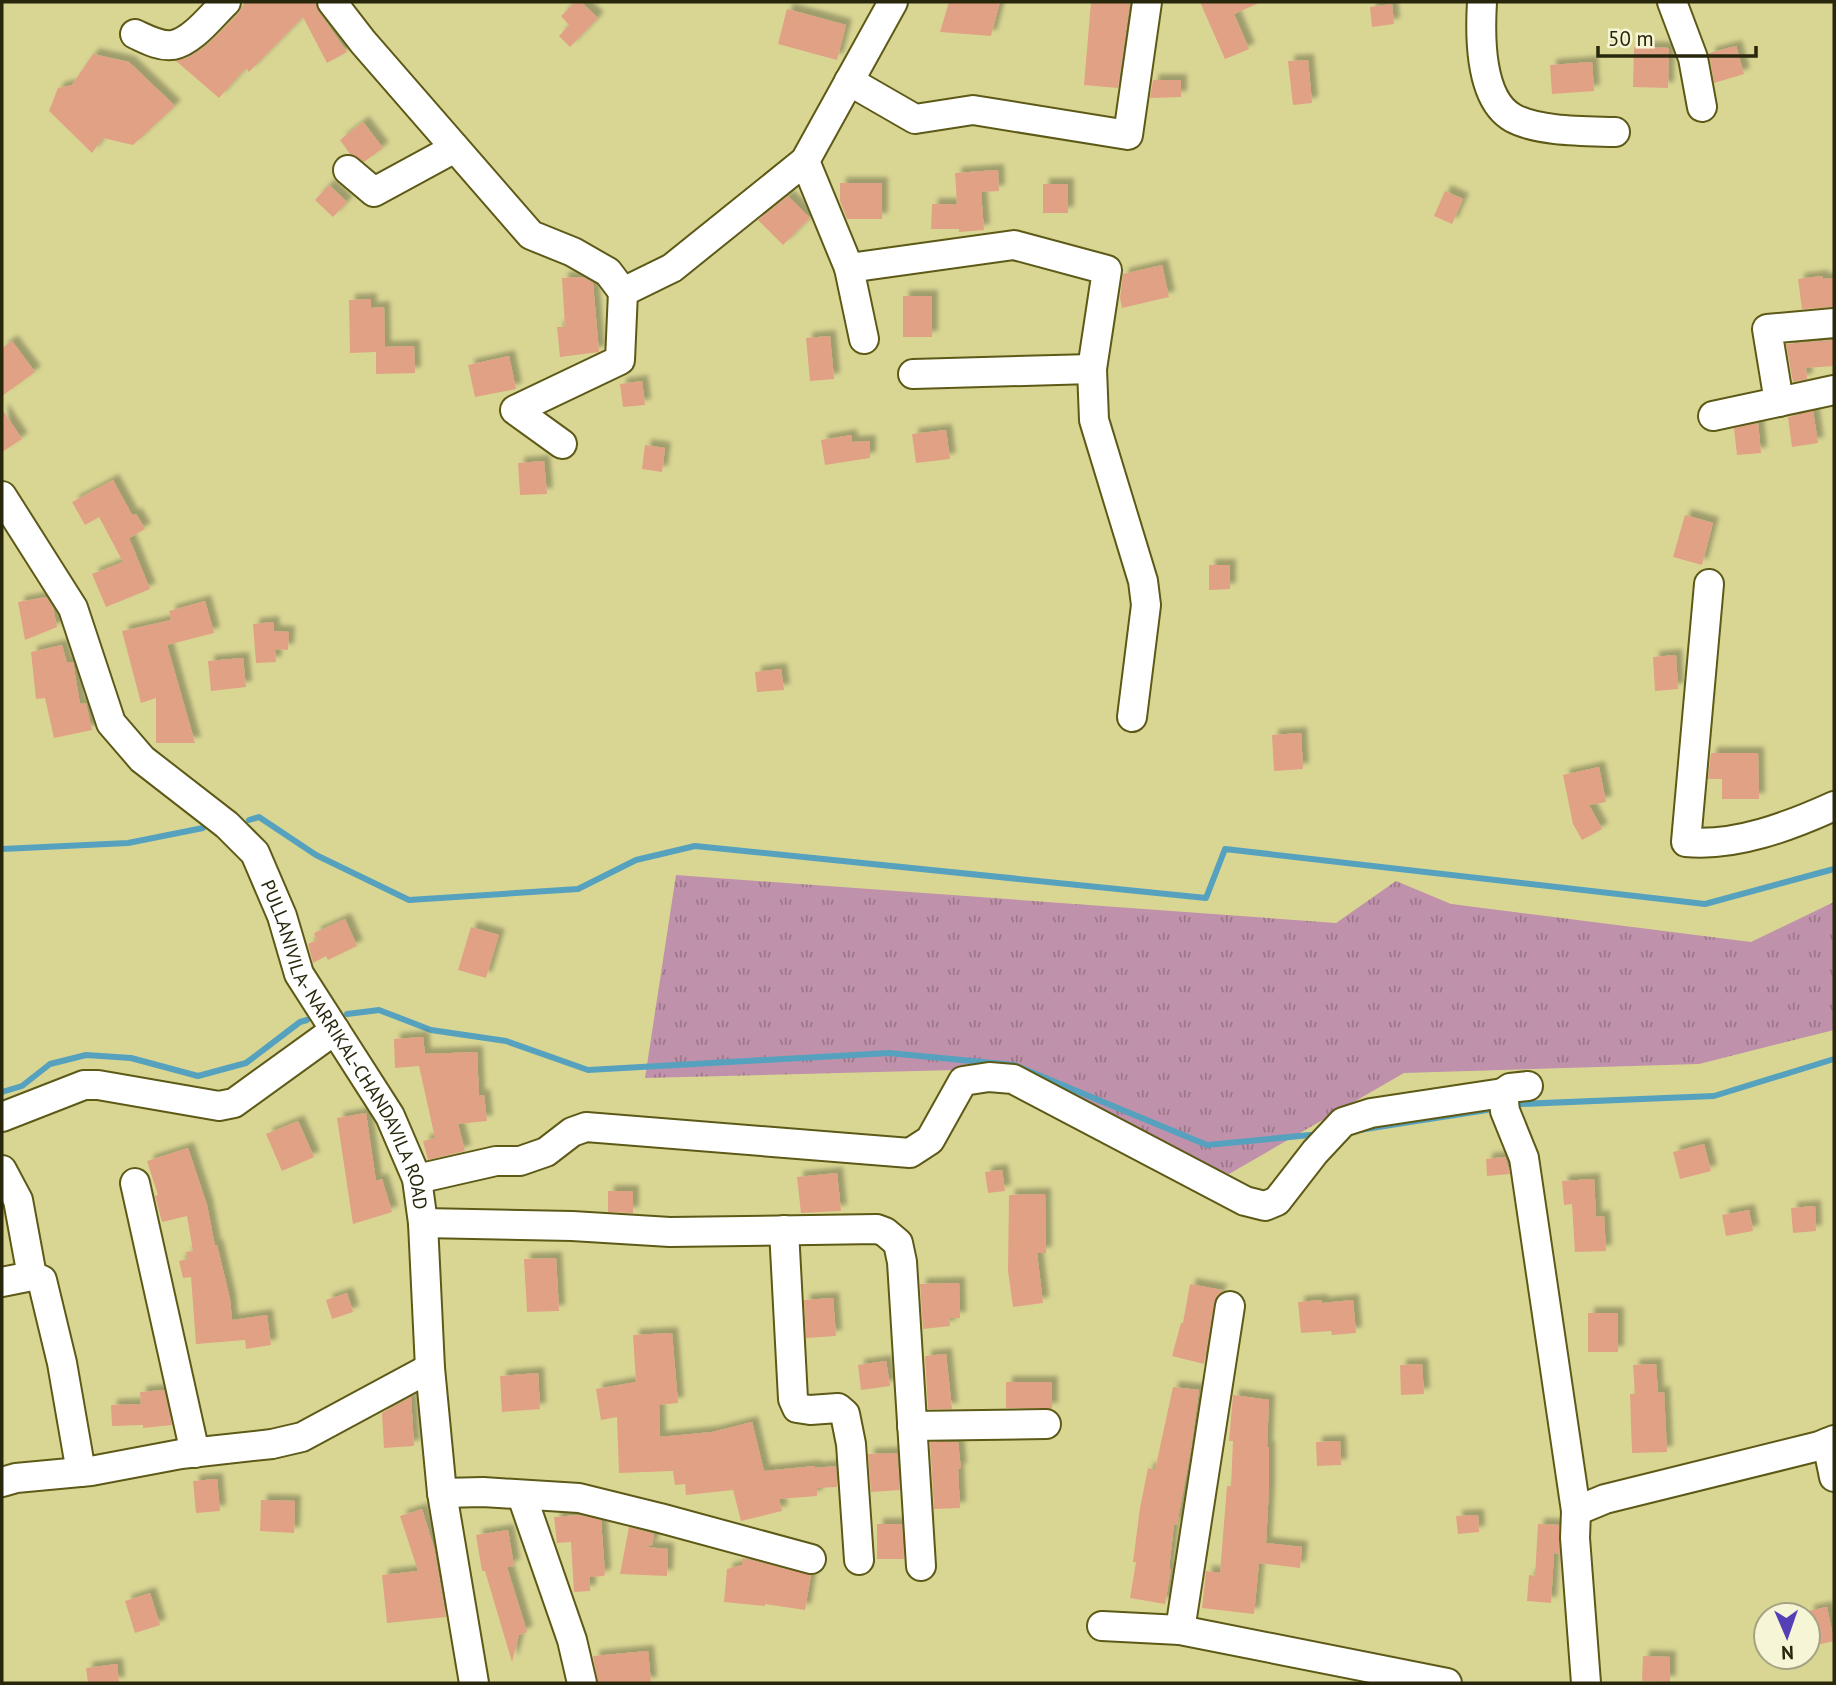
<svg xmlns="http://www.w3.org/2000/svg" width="1836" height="1685" font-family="'PT Sans',sans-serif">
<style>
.grass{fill:url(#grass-tufts)}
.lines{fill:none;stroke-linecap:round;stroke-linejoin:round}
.stream{stroke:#56a2be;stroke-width:6}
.building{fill:#e1a185;filter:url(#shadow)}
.minor-casing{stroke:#5d5917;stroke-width:32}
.minor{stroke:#fff;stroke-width:28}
.labels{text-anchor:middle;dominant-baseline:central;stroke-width:6;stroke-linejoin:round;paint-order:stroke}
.street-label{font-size:19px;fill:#28270c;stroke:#f6f5d5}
</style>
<defs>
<pattern id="grass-tufts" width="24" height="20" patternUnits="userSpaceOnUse" patternTransform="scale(1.75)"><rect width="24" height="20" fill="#c091aa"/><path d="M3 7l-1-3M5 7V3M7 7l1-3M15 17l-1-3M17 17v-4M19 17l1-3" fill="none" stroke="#9c7689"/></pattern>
<filter id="shadow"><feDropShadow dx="6" dy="-6" stdDeviation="2" flood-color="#0004"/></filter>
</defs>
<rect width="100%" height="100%" fill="#d9d694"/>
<polygon class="grass" points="676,875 1336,923 1396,881 1451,904 1751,942 1834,902 1834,1030 1699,1064 1404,1073 1229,1174 955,1070 645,1078"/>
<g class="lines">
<g class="stream">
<polyline points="249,820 259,817 316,855 409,900 578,889 636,860 695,846 1206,898 1225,849 1705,904 1834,869"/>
<polyline points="2,849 128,843 203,828"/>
<polyline points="347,1014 379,1010 431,1030 506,1041 588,1070 889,1053 1014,1065 1207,1145 1310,1135"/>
<polyline points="2,1092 22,1086 50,1064 86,1055 131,1058 198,1076 246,1063 300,1022 307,1020"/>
<polyline points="1521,1104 1714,1096 1834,1059"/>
<polyline points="1359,1130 1487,1110"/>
</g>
</g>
<g class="building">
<polygon points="245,2 316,2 319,12 347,52 327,63 303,17 249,72 246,68 219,98 176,61 189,57 206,46 238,14"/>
<polygon points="575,2 581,2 598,18 570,47 559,36 569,25 561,16"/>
<polygon points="949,2 1000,2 991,36 940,32"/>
<polygon points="1091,2 1130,2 1118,88 1084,85"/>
<polygon points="1200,2 1261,2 1234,14 1249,49 1225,59"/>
<polygon points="1392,4 1394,24 1372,27 1370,7"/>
<polygon points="787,9 846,25 837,60 778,44"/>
<polygon points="1736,46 1744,74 1714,83 1709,53"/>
<polygon points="1634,47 1669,48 1668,88 1633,87"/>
<polygon points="93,54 129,62 175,106 133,145 103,138 92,153 49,111 58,88 72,85"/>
<polygon points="1308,60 1312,103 1293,105 1288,61"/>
<polygon points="1592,62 1594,91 1552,94 1550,65"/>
<polygon points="1153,80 1181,80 1181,97 1150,98"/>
<polygon points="363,122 383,148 364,162 350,154 340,140"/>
<polygon points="998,170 999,191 981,192 984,230 959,232 959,229 931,229 932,204 957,204 955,173"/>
<polygon points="840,183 882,183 882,219 847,219 840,201"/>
<rect x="1043" y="184" width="25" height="29"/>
<polygon points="329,185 347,202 333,217 315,200"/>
<polygon points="1445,191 1463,199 1452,224 1434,216"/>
<polygon points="788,196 810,218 783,245 758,220"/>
<polygon points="1162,265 1169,297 1122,308 1120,298 1123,274"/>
<polygon points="1822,276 1823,279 1834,278 1834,307 1802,309 1798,279"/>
<polygon points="583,277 593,283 599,352 560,357 557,327 565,327 562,278"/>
<rect x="903" y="296" width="29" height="41"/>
<polygon points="371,299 371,308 384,307 385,347 414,346 415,373 376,374 376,352 350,353 349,300"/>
<polygon points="830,336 834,379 810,381 806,338"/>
<polygon points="1834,340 1834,366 1806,368 1807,379 1793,382 1786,344"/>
<polygon points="12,341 35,372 2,396 2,348"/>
<polygon points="509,356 516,389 475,397 468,365"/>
<polygon points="642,381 645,405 623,407 620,384"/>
<polygon points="2,409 22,439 2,452"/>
<polygon points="1813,411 1818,443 1792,447 1788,417"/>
<polygon points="1758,423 1761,453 1737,455 1734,428"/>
<polygon points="946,430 950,459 916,463 912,434"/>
<polygon points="851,435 852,442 870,441 870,458 825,465 821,440"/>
<polygon points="645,445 665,448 662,472 642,469"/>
<polygon points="544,461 547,494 520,495 518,463"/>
<polygon points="113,480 132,515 136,514 145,529 129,538 150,589 106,607 92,574 123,562 99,517 85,525 72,502"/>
<polygon points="1685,515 1713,523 1702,565 1673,557"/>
<polygon points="1209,565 1230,565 1230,589 1209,590"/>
<polygon points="46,597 53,608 57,627 25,640 18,602"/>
<polygon points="205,601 214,633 167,645 195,743 156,743 156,698 141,703 122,631 171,620 169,611"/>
<polygon points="273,622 274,631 289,632 288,650 275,649 276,662 256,663 253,624"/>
<polygon points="62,645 67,663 73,662 80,704 86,703 92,730 54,738 45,698 36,699 31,652"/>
<polygon points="1676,655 1678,689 1655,691 1653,657"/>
<polygon points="243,658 246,687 211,691 208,661"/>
<polygon points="781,669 784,690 757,692 755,672"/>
<polygon points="1301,733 1303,769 1274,771 1272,735"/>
<polygon points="1711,753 1758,753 1759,799 1722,799 1722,779 1708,779"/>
<polygon points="1599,767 1606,802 1589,805 1602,829 1582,840 1573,824 1563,775"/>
<polygon points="345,919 357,946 328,960 326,956 313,963 308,944 317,940 314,933"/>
<polygon points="471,927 499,935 486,978 458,970"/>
<polygon points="423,1037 425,1054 477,1052 479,1096 484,1095 487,1121 458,1124 465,1151 428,1160 423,1141 435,1138 419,1066 395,1068 394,1039"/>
<polygon points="366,1113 376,1181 382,1179 392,1212 353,1224 337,1118"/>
<polygon points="298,1121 314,1157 282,1171 266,1134"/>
<polygon points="1704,1144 1711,1171 1680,1179 1673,1152"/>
<polygon points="188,1148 207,1205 215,1246 217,1245 230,1299 232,1320 267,1315 271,1345 246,1349 245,1340 196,1344 191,1277 183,1278 179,1261 188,1259 186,1252 193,1251 187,1216 162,1222 155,1196 158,1195 147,1161"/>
<polygon points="1505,1157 1510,1174 1487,1176 1486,1159"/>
<polygon points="1002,1170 1005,1191 988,1193 985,1172"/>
<polygon points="837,1173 841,1211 801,1213 797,1177"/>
<polygon points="1594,1179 1596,1217 1604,1216 1606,1251 1575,1252 1572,1204 1564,1205 1562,1181"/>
<polygon points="608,1191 633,1191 633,1213 608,1212"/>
<polygon points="1045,1194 1046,1253 1037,1253 1043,1303 1013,1307 1008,1271 1009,1195"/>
<polygon points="1815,1206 1816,1231 1793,1233 1791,1208"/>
<polygon points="1749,1210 1753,1231 1726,1236 1722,1215"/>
<polygon points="556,1258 559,1311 527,1312 524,1259"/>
<polygon points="959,1283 960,1318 949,1318 950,1326 923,1329 920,1284"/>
<polygon points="1190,1284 1222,1290 1214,1303 1204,1364 1172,1356 1181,1323 1183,1323"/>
<polygon points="347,1293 353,1312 332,1319 326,1300"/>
<polygon points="833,1298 836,1336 806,1338 804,1300"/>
<polygon points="1322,1300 1322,1303 1353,1300 1356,1333 1332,1335 1331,1331 1301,1333 1298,1302"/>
<rect x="1588" y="1313" width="30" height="39"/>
<polygon points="672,1333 678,1403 659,1405 660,1437 712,1432 752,1422 764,1471 815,1466 815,1468 836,1466 837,1487 817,1488 817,1496 779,1499 782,1511 741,1521 733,1490 686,1495 685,1484 675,1485 673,1471 619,1473 617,1417 601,1420 596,1389 636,1382 633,1335"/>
<polygon points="946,1354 952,1409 928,1409 925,1356"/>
<polygon points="886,1361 890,1386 861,1390 858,1365"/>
<polygon points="1422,1364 1424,1394 1401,1395 1400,1365"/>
<polygon points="1656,1364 1658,1393 1664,1392 1667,1452 1632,1453 1630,1394 1635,1394 1633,1365"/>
<polygon points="538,1373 540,1409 502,1412 500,1376"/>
<polygon points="1006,1382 1052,1382 1052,1409 1006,1408"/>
<polygon points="1173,1387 1199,1390 1191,1448 1177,1525 1174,1524 1169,1569 1171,1569 1165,1604 1130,1598 1136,1562 1133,1562 1140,1508 1148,1468 1155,1470"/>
<polygon points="164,1390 172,1425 143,1428 143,1425 112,1426 111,1405 141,1404 140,1392"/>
<polygon points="1233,1395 1269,1400 1267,1447 1269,1447 1269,1488 1266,1543 1302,1547 1300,1568 1259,1563 1254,1614 1202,1608 1206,1571 1220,1573 1227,1486 1231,1486 1233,1441 1229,1441"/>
<polygon points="411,1397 414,1446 384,1448 382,1413"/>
<polygon points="1340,1441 1341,1465 1317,1466 1316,1442"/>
<polygon points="930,1442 958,1442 961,1469 958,1469 960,1508 934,1509"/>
<polygon points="897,1453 900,1490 871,1492 868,1454"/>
<polygon points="217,1479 220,1511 196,1513 193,1481"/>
<polygon points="261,1500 295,1501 294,1533 260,1531"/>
<polygon points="422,1509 434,1548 446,1617 387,1623 382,1575 418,1571 400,1516"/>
<polygon points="579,1515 601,1520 605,1573 604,1576 590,1577 590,1591 574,1592 571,1542 557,1543 554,1517"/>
<polygon points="1478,1515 1479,1532 1458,1534 1456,1516"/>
<polygon points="877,1524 902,1524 904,1559 877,1559"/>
<polygon points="1538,1524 1559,1525 1560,1554 1554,1553 1551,1603 1527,1601 1529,1575 1535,1576"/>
<polygon points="629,1527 654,1534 652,1545 646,1547 668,1549 667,1576 620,1574"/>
<polygon points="508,1530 514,1566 507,1567 527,1632 519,1635 512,1662 485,1571 482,1571 476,1535"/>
<polygon points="743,1558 811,1575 805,1610 765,1604 765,1606 724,1602 727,1569 742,1565"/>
<polygon points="150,1593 160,1625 135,1633 125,1601"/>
<polygon points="1827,1607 1834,1641 1808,1647 1808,1611"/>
<polygon points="648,1651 651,1683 598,1683 593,1656"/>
<polygon points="1643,1656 1670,1657 1670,1682 1642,1681"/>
<polygon points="117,1664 119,1683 88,1683 86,1668"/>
</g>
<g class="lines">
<defs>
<g id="minor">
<polyline points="332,2 363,42 531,235 573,252 608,272 623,292 672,268 805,161 893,2"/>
<path d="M1482,2C1480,35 1479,99 1513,118C1539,132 1585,131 1615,132"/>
<polyline points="1672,2 1693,58 1702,107"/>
<path d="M135,34C146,39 160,47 173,45C193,41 212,15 226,2"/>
<polyline points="849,81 915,119 973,110 1128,135 1147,2"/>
<polyline points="805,161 849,268 1014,245 1107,270 1092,369 1094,420 1143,581 1146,605 1132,717"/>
<polyline points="348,170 374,192 455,148"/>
<polyline points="849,268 864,339"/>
<polyline points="913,374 1092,369"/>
<polyline points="1779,402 1767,329 1834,323"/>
<polyline points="1713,416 1834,390"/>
<polyline points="562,444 515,410 620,360 623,292"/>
<path id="s1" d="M2,496L73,608L111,723L142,759L227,825L255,853L282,916L299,974L390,1116L417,1179L423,1223L430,1368L442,1493L474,1683"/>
<path d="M1709,584L1686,842C1735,847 1790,826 1834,806"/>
<polyline points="1528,1086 1510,1088 1503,1093 1505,1111 1524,1158 1576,1511 1575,1538 1586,1683"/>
<polyline points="2,1117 84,1085 98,1085 219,1106 234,1103 335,1030"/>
<polyline points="2,1170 18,1200 32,1276"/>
<polyline points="417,1179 496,1161 520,1161 546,1152 572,1132 586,1127 910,1153 930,1140 963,1081 989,1077 1013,1079 1245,1201 1265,1206 1277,1201 1315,1152 1343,1122 1371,1113 1503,1093"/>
<polyline points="135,1183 195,1453"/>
<polyline points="423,1223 572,1226 670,1232 877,1229 885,1232 898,1243 902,1262 921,1566"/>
<polyline points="784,1230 793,1399 797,1408 810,1410 838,1408 845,1414 851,1444 859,1560"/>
<polyline points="2,1282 32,1276 42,1280 62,1363 81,1472"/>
<polyline points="912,1426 1046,1424"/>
<polyline points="1827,1443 1834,1477"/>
<polyline points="2,1482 16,1478 91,1471 181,1454 272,1444 302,1437 430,1368"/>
<polyline points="442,1493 483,1492 579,1498 660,1518 811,1559"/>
<polyline points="522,1496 572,1640 582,1683"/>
<polyline points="1576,1511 1605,1499 1819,1446 1834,1440"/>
<polyline points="1102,1626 1180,1630 1447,1683"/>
<polyline points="1180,1630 1230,1306"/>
</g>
</defs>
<use href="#minor" class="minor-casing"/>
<use href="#minor" class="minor"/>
</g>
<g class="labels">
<g class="street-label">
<text stroke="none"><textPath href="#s1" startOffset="662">PULLANIVILA- NARRIKAL-CHANDAVILA ROAD</textPath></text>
</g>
</g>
<rect width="1836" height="1685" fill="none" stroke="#28270c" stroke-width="7"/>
<g transform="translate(1787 1636) rotate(178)"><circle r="33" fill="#f6f5d5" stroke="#a4a385" stroke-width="2"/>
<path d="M0-5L12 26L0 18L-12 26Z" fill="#553fb7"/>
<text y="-10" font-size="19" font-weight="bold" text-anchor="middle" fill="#28270c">N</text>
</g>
<path d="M1598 46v10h158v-10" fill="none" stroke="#28270c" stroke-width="3.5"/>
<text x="1608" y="46" font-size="21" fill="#28270c" stroke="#f6f5d5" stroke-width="5" paint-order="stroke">50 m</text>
</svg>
